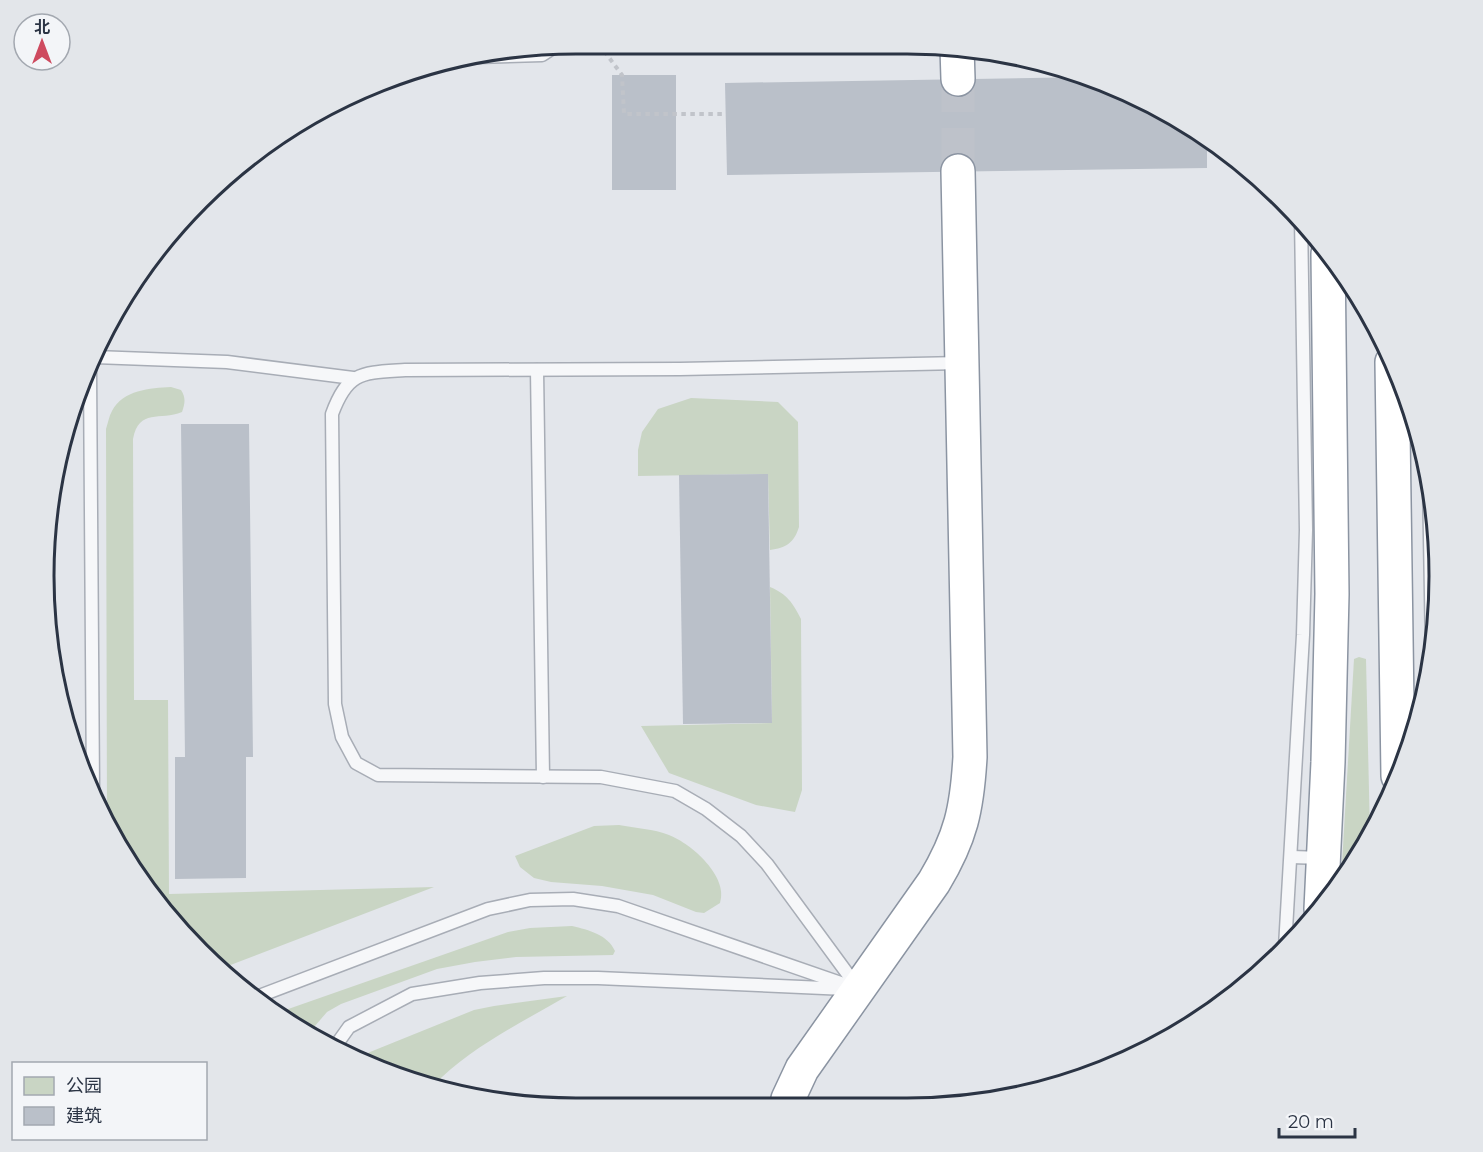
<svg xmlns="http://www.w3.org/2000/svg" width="1483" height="1152" font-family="Montserrat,'Noto Sans SC',sans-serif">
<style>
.green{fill:#c9d5c4}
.building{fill:#bac0c9}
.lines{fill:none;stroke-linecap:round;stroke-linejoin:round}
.trunk-tunnel{stroke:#bec2ca;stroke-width:33;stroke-dasharray:33 16;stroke-linecap:butt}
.service-casing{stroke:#a8adb6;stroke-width:15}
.trunk-casing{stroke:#8b94a2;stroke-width:36}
.path{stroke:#c1c4ca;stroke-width:4;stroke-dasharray:4.5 4.5;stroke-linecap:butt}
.service{stroke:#f6f7f9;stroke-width:12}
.trunk{stroke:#fff;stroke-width:33}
.rim{fill:none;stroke:#2b3444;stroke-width:3}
</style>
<rect width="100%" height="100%" fill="#e3e6eb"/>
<g class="green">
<path d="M171,387L181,390C186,398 185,403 182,412C160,421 139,408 133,439L134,700H168L169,894L434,887L220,969L199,952L115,843L107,822L106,429C108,423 109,416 112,411C123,390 150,388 171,387Z"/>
<path d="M691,398L778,402L798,422L799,527C794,543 786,548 770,550L768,474L638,476V450L642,432L658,409Z"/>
<polygon points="51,522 52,637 44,576"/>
<path d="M770,587C787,594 793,603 801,619L802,790L795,812L756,805L669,773L641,726L772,723Z"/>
<polygon points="1359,657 1366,659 1370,835 1341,881 1354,659"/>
<path d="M619,825C635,828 654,829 669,835C692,844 729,877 720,903L704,913L696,912L653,895L602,886L551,882L534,878L520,867L515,856L594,826Z"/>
<path d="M572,926C589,930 608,935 615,951L613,955L516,957L475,962L437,969L341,1004L327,1012L308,1034L274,1014L508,932L530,928Z"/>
<path d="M567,996C521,1023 470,1047 433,1086L373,1068L357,1060L370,1052L474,1010L494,1006Z"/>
</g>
<g class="building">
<rect x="612" y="75" width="64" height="115"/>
<polygon points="1088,77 1207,141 1207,168 727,175 725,83"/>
<polygon points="181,424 249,424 253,757 246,757 246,878 175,879 175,757 185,757"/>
<polygon points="768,474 772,723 683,724 679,475"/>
</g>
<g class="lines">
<polyline class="trunk-tunnel" points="958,79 958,171"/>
<defs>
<g id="service">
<polyline points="476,57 542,55 556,46"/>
<polyline points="95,357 227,362 353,378"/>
<polyline points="537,370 543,777"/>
<polyline points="90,371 93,791"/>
<polyline points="1429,480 1432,652"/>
<polyline points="1291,857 1323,858"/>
<polyline points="1285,947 1303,635 1306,530 1301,219"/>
<path d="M858,988L767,864L741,836L706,809L675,791L601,777L378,775L356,763L342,737L335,704L332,414C348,371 362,373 405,370L680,369L961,363"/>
<polyline points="254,998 488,909 530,900 573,899 618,906 858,989"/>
<polyline points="334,1048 349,1027 412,994 480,983 544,978 598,978 846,989"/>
</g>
<g id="trunk">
<polyline points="957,48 958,79"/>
<polyline points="1392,362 1398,776"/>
<polyline points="1321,909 1328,762 1332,594 1328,254"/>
<path d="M786,1108L788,1099L802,1069L934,882C961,837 967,809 970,757L958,171"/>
</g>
</defs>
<use href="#service" class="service-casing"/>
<use href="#trunk" class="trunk-casing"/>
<polyline class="path" points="599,44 622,75 624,114 726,114"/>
<use href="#service" class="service"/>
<use href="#trunk" class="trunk"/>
</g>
<path d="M0 0H1483V1152H0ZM576 54H907A522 522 0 0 1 1429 576V576A522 522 0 0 1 907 1098H576A522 522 0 0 1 54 576V576A522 522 0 0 1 576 54Z" fill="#e3e6ea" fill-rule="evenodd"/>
<path class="rim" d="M576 54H907A522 522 0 0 1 1429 576V576A522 522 0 0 1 907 1098H576A522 522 0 0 1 54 576V576A522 522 0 0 1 576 54Z"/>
<rect x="12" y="1062" width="195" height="78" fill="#f3f5f8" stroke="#a3a8b0" stroke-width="1.5"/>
<rect x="24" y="1077" width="30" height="18" fill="#c9d5c4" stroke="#a3a8b0" stroke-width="1.5"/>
<text x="66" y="1092" font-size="18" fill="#2b3444">公园</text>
<rect x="24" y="1107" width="30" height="18" fill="#bac0c9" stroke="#a3a8b0" stroke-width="1.5"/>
<text x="66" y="1122" font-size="18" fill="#2b3444">建筑</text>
<g transform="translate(42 42)"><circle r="28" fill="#f3f5f8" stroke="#a3a8b0" stroke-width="1.5"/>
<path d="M0-4.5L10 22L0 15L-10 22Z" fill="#ce4a5f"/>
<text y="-9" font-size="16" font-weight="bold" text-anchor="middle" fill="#2b3444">北</text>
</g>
<path d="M1279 1128v9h76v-9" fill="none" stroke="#2b3444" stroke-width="3"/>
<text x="1288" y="1128" font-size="18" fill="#2b3444" stroke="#f3f5f8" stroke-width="4.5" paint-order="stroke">20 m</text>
</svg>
